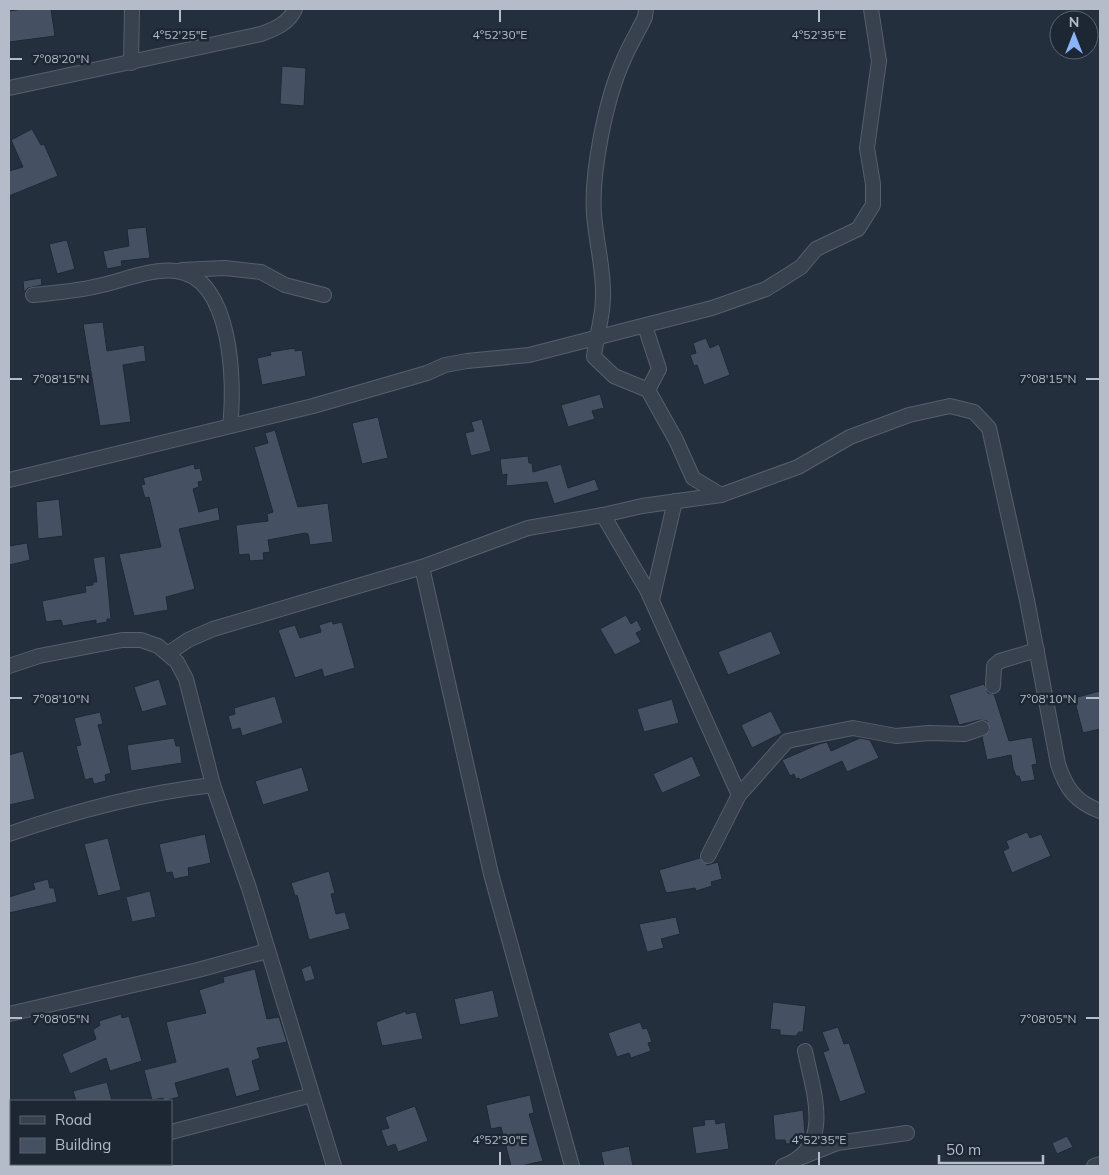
<svg xmlns="http://www.w3.org/2000/svg" width="1109" height="1175" font-family="Mulish,sans-serif">
<style>
.building{fill:#455162;stroke:#1f2835}
.lines{fill:none;stroke-linecap:round;stroke-linejoin:round}
.minor-casing{stroke:#565f6c;stroke-width:16}
.minor{stroke:#38414e;stroke-width:14}
.ticks{fill:none;stroke:#b4bcc9;stroke-width:2}
.ticks-label{font-size:12px;text-anchor:middle;fill:#b4bcc9;stroke:#1d2633;stroke-width:5;stroke-linejoin:round;paint-order:stroke}
</style>
<rect width="100%" height="100%" fill="#242f3e"/>
<g class="building">
<polygon points="24,9 51,9 55,36 9,42 9,11"/>
<polygon points="282,66 306,68 304,106 280,104"/>
<polygon points="32,129 41,145 44,144 58,176 9,196 9,171 23,167 11,140"/>
<polygon points="146,227 150,258 121,261 122,266 107,269 103,251 129,246 127,229"/>
<polygon points="67,240 75,269 57,274 49,244"/>
<polygon points="41,278 42,285 28,288 24,292 23,281"/>
<polygon points="103,322 107,351 144,345 146,361 123,365 131,422 100,426 83,324"/>
<polygon points="706,338 710,348 719,344 730,375 704,385 697,365 694,366 690,355 696,353 693,343"/>
<polygon points="295,348 295,351 302,350 306,376 262,385 257,358 271,355 270,352"/>
<polygon points="600,394 604,408 592,411 595,419 568,427 561,405"/>
<polygon points="378,417 388,458 362,464 352,423"/>
<polygon points="482,419 491,451 471,456 465,433 474,431 471,422"/>
<polygon points="275,430 298,507 328,503 333,542 310,545 308,534 305,533 268,540 270,552 263,553 264,560 250,561 249,554 239,555 236,525 268,521 267,514 273,512 254,447 268,443 265,433"/>
<polygon points="528,456 529,463 532,463 533,472 561,464 568,488 595,479 599,490 554,504 547,482 506,486 507,474 502,475 500,459"/>
<polygon points="194,464 195,469 200,468 203,481 198,482 199,487 193,489 199,512 218,507 220,520 179,529 195,589 166,597 168,610 134,616 119,554 161,547 149,497 145,498 141,485 145,484 143,478"/>
<polygon points="59,499 63,536 38,539 36,502"/>
<polygon points="27,543 30,560 9,565 9,546"/>
<polygon points="105,556 111,619 107,619 107,622 96,624 96,620 63,626 61,620 46,622 42,601 86,592 85,586 93,585 93,582 97,582 93,558"/>
<polygon points="626,615 631,624 637,620 642,630 636,633 641,642 615,655 600,629"/>
<polygon points="332,621 333,624 342,622 355,668 324,677 322,669 295,678 278,630 295,625 300,638 321,632 319,625"/>
<polygon points="771,631 781,654 728,675 718,652"/>
<polygon points="159,679 167,705 142,712 134,687"/>
<polygon points="984,684 988,693 994,694 1009,741 1032,737 1037,764 1032,765 1035,780 1021,782 1019,776 1016,776 1013,768 1011,755 987,760 982,737 990,730 987,721 980,720 959,725 949,695"/>
<polygon points="1100,691 1100,729 1083,733 1074,698"/>
<polygon points="275,696 283,723 242,736 240,728 232,730 228,716 235,714 234,708"/>
<polygon points="672,699 679,723 644,732 637,709"/>
<polygon points="771,711 782,733 752,748 741,725"/>
<polygon points="100,712 103,724 98,725 111,773 105,775 106,781 94,784 92,778 85,780 76,746 81,745 74,718"/>
<polygon points="174,738 176,746 180,746 182,763 131,771 127,745"/>
<polygon points="860,738 870,740 879,758 847,772 842,761 800,780 799,778 796,779 794,774 790,776 782,760 819,744 827,742 831,751"/>
<polygon points="23,751 35,799 9,805 9,755"/>
<polygon points="692,756 701,776 662,793 653,774"/>
<polygon points="302,767 309,791 263,805 255,781"/>
<polygon points="1027,832 1030,838 1041,834 1051,856 1012,873 1003,851 1009,848 1006,841"/>
<polygon points="205,834 211,863 188,868 189,876 174,879 172,872 166,873 159,844"/>
<polygon points="108,838 121,890 98,896 84,844"/>
<polygon points="700,858 707,865 718,862 722,879 711,882 712,886 696,891 695,888 666,893 659,870"/>
<polygon points="329,871 335,893 331,894 336,914 345,912 350,929 309,940 297,895 295,896 291,883"/>
<polygon points="48,879 50,888 54,888 57,902 9,913 9,897 35,889 33,883"/>
<polygon points="150,891 156,917 132,922 126,897"/>
<polygon points="676,917 680,934 661,939 664,948 647,952 639,924"/>
<polygon points="311,965 315,979 305,982 301,969"/>
<polygon points="255,969 267,1019 279,1017 287,1042 257,1048 260,1058 252,1061 260,1090 236,1097 228,1068 175,1083 179,1097 164,1101 163,1098 152,1100 144,1070 176,1062 166,1022 206,1013 199,990 224,982 223,977"/>
<polygon points="493,990 499,1017 460,1025 454,999"/>
<polygon points="773,1002 806,1006 803,1032 799,1032 796,1036 780,1035 780,1030 770,1029"/>
<polygon points="406,1011 406,1014 416,1012 423,1039 382,1046 376,1022"/>
<polygon points="121,1014 122,1018 129,1016 142,1061 110,1071 106,1058 70,1074 62,1054 96,1039 93,1030 100,1025 99,1021"/>
<polygon points="640,1022 643,1029 647,1028 652,1042 648,1043 651,1051 631,1058 629,1053 617,1057 608,1033"/>
<polygon points="838,1027 844,1044 849,1043 866,1093 840,1102 823,1052 829,1050 822,1032"/>
<polygon points="107,1082 112,1101 76,1101 73,1091"/>
<polygon points="530,1095 534,1113 529,1114 543,1161 521,1166 511,1166 501,1127 491,1129 486,1105"/>
<polygon points="415,1106 428,1141 398,1152 395,1144 387,1147 381,1130 389,1128 385,1117"/>
<polygon points="803,1110 805,1133 803,1139 797,1139 798,1143 786,1144 785,1140 775,1140 773,1115"/>
<polygon points="715,1119 716,1124 725,1122 729,1149 696,1154 692,1127 705,1125 704,1120"/>
<polygon points="1067,1136 1073,1147 1057,1154 1052,1143"/>
<polygon points="629,1146 633,1166 604,1166 601,1152"/>
</g>
<g class="lines">
<defs>
<g id="minor">
<path d="M646,9L645,17C638,32 629,46 623,61C606,99 591,172 594,214C596,242 604,269 603,297C603,318 596,336 594,357L614,376L648,390L676,440L693,478L721,495"/>
<polyline points="131,63 132,9"/>
<path d="M9,88L261,34C275,29 289,23 295,9"/>
<polyline points="182,270 225,268 261,272 285,285 324,295"/>
<path d="M33,295C55,293 77,291 98,286C122,281 151,268 176,271C233,277 235,385 230,426"/>
<polyline points="645,326 659,369 648,390"/>
<polyline points="9,480 313,406 427,373 445,365 467,361 529,355 712,308 766,289 801,267 816,249 858,229 873,205 873,184 867,148 879,61 871,9"/>
<polyline points="603,515 647,590 739,795 708,856"/>
<polyline points="422,567 491,874 572,1166"/>
<polyline points="652,600 675,501"/>
<path d="M169,653L188,640L213,629L422,567L528,528L603,515L642,506L721,495L798,467L850,437L909,415L950,406L974,412L989,428L1027,600L1058,764C1066,789 1076,802 1100,811"/>
<polyline points="9,666 39,656 122,640 141,640 158,646 177,662 186,679 213,785 249,888 334,1166"/>
<polyline points="993,686 994,666 1000,661 1037,650"/>
<polyline points="739,795 787,741 853,728 896,736 929,733 965,734 982,728"/>
<path d="M9,834C75,811 143,793 213,785"/>
<polyline points="9,1014 198,970 267,951"/>
<polyline points="9,1109 11,1117"/>
<polyline points="171,1132 312,1095"/>
<polyline points="802,1157 837,1143 907,1133"/>
<polyline points="30,1164 31,1166"/>
<polyline points="45,1166 50,1164"/>
<path d="M783,1166C835,1148 813,1091 805,1051"/>
<polyline points="1094,1166 1100,1164"/>
</g>
</defs>
<use href="#minor" class="minor-casing"/>
<use href="#minor" class="minor"/>
</g>
<path class="ticks" d="M180,10V22M500,10V22M819,10V22M10,59H22M10,379H22M1086,379H1099M10,698H22M1086,698H1099M10,1018H22M1086,1018H1099M500,1152V1165M819,1152V1165"/>
<g class="ticks-label">
<text x="180" y="39">4°52'25"E</text>
<text x="500" y="39">4°52'30"E</text>
<text x="819" y="39">4°52'35"E</text>
<text x="61" y="63">7°08'20"N</text>
<text x="61" y="383">7°08'15"N</text>
<text x="1048" y="383">7°08'15"N</text>
<text x="61" y="703">7°08'10"N</text>
<text x="1048" y="703">7°08'10"N</text>
<text x="61" y="1023">7°08'05"N</text>
<text x="1048" y="1023">7°08'05"N</text>
<text x="500" y="1144">4°52'30"E</text>
<text x="819" y="1144">4°52'35"E</text>
</g>
<rect width="1109" height="1175" fill="none" stroke="#b4bcc9" stroke-width="20"/>
<rect x="10" y="1100" width="162" height="65" fill="#1d2633" stroke="#59626f"/>
<rect x="20" y="1116" width="25" height="8" fill="#38414e" stroke="#59626f"/>
<text x="55" y="1125" font-size="15" fill="#b4bcc9">Road</text>
<rect x="20" y="1138" width="25" height="15" fill="#455162" stroke="#59626f"/>
<text x="55" y="1150" font-size="15" fill="#b4bcc9">Building</text>
<g transform="translate(1074 35)"><circle r="24" fill="#1d2633" stroke="#59626f"/>
<path d="M0-4L9 19L0 12L-9 19Z" fill="#8ab4f8"/>
<text y="-8" font-size="14" font-weight="bold" text-anchor="middle" fill="#b4bcc9">N</text>
</g>
<path d="M939 1155v8h104v-8" fill="none" stroke="#b4bcc9" stroke-width="2.5"/>
<text x="946" y="1155" font-size="15" fill="#b4bcc9" stroke="#1d2633" stroke-width="4" paint-order="stroke">50 m</text>
</svg>
